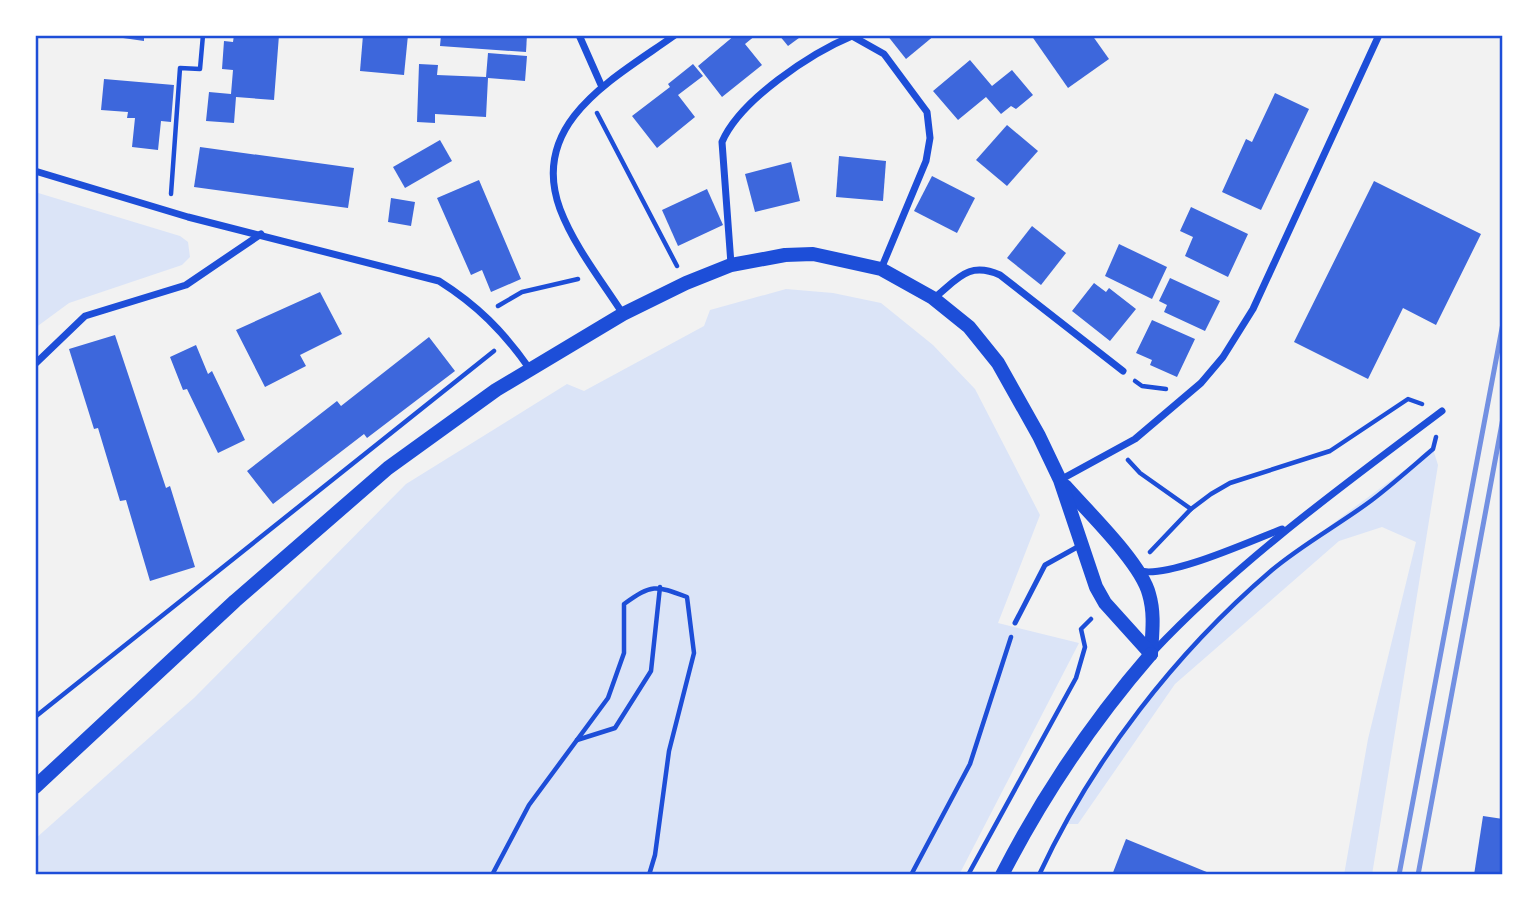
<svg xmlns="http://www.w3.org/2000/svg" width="1538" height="910" font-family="Poppins,sans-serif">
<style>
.green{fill:#dbe4f7}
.building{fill:#3d67dc}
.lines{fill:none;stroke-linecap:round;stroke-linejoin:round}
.path{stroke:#1d4ed8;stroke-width:4.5}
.service{stroke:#1d4ed8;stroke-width:5}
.minor{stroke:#1d4ed8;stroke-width:7}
.secondary{stroke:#1d4ed8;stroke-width:14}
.rail{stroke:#7290e2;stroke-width:5}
.neatline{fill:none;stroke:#1d4ed8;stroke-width:2.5}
</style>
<rect width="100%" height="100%" fill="#f2f2f2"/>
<g class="green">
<polygon points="35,192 180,236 188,242 190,257 182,265 69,303 35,328"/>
<polygon points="786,289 833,293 881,303 933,345 975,389 1040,515 998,623 1079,643 959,875 35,875 35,839 194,698 406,484 567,384 584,391 704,326 710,310"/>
<path d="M1433,449L1438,465L1372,875H1344L1368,739L1416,542L1382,527L1339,541L1175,684L1078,824H1063C1110,752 1158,678 1221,617C1286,555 1361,503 1433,449Z"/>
</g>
<g class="building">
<polygon points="102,35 144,35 144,41"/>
<polygon points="234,35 279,35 274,100 236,97 234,123 206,121 209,92 231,94 233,70 222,69 224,41 233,42"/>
<polygon points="363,35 408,35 404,75 360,71"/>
<polygon points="441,35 527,35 526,52 440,46"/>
<polygon points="735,35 756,35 745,44 762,65 722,97 698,66"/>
<polygon points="779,35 803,35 788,46"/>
<polygon points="887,35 935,35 906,59"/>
<polygon points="1031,35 1092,35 1109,59 1068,88"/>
<polygon points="488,53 527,56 525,81 488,78 486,117 435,114 435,123 417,122 419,64 438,65 437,75 486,77"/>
<polygon points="970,60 992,86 1012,70 1033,95 1016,109 1011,106 1001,114 986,97 958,120 933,91"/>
<polygon points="693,64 703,76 678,95 695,117 657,148 632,116 670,87 668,84"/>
<polygon points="104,79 174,85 171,122 161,121 158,150 132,147 135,118 127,118 128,112 101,110"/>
<polygon points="1275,93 1309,109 1261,210 1222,192 1246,139 1252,142"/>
<polygon points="1007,125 1038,151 1007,186 976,160"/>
<polygon points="440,140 452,161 405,188 393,167"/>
<polygon points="200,147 354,168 348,208 194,187"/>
<polygon points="839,156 886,161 883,201 836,197"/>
<polygon points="791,162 800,201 755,212 745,174"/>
<polygon points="932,176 975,198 957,233 914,211"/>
<polygon points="479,180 521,279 491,292 482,270 471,275 437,198"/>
<polygon points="1374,181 1481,234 1436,325 1403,308 1368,379 1294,342"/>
<polygon points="707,189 723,225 678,246 662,210"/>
<polygon points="391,198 415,202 411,226 388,222"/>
<polygon points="1191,207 1248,234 1228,277 1185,256 1193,237 1180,231"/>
<polygon points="1032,226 1066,253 1041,285 1007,258"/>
<polygon points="1119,244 1167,267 1152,299 1105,276"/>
<polygon points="1170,278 1220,301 1205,331 1164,312 1167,305 1159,301"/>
<polygon points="1094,283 1106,292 1109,288 1136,309 1110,341 1072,311"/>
<polygon points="320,292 342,334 300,355 306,366 265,387 236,330"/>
<polygon points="1152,320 1195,339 1177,377 1150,365 1152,360 1136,353"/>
<polygon points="115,335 166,488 170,486 195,567 150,581 126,500 120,501 98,428 94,429 69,349"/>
<polygon points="429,337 455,371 367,438 364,434 273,504 247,471 337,401 341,406"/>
<polygon points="196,345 208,374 212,371 245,440 218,453 187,389 183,390 170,357"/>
<polygon points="1483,816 1503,819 1503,875 1474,875"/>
<polygon points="1126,839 1214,875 1112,875"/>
</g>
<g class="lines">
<g class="path">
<polyline points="597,113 677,266"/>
<polyline points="171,194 180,68 200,69 203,35"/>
<polyline points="498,306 522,292 578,279"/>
<polyline points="1135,381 1142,386 1166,389"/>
<polyline points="1128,460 1140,473 1191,509"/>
<polyline points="1150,552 1191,509 1211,494 1230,483 1330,451 1408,399 1422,404"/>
<polyline points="35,717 494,351"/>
<polyline points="577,740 615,728 651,671 660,587"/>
<path d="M492,875L529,805L608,698L624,653V604C652,584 655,585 687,597L694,653L669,751L655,855L649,875"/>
<polyline points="911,875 970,764 1011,637"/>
<polyline points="968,875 1076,678 1085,647 1081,629 1091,619"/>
<path d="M1039,875C1093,759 1175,653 1272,570C1303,544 1340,524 1372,500C1393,484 1413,466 1433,449L1436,437"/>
</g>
<polyline class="service" points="1015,623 1045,565 1081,545"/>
<g class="minor">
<polyline points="579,35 602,87"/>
<path d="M35,171L188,217L439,281C477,305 503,331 529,368"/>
<path d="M731,264L722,142C740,100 811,53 852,36L884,54L927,112L930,138L926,161L881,269"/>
<path d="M934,298C958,279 968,261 1000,275L1123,371"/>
<path d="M623,314C601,280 574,246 560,209C528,122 615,78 675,35"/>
<polyline points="35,364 85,316 186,285 261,234"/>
<polyline points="1060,480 1135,439 1201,383 1223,357 1253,309 1379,35"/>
<path d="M1140,571C1170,578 1250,541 1282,529"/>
<path d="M1153,652C1240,560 1341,487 1442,411"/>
</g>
<g class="secondary">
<path d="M1065,486C1088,512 1141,563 1149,594C1155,614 1152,634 1151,654"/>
<polyline points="35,787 235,601 388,468 496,390 623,314 686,283 731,265 785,255 813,254 881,269 933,298 969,327 998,363 1039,436 1060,480 1096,587 1105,603 1151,654"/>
<path d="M1002,875C1043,795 1092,722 1151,654"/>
</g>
<g class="rail">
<polyline points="1399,875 1503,323"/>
<polyline points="1418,875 1503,418"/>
</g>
</g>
<rect width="1538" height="910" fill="none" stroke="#ffffff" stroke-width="74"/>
<rect x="37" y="37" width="1464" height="836" class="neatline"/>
</svg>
